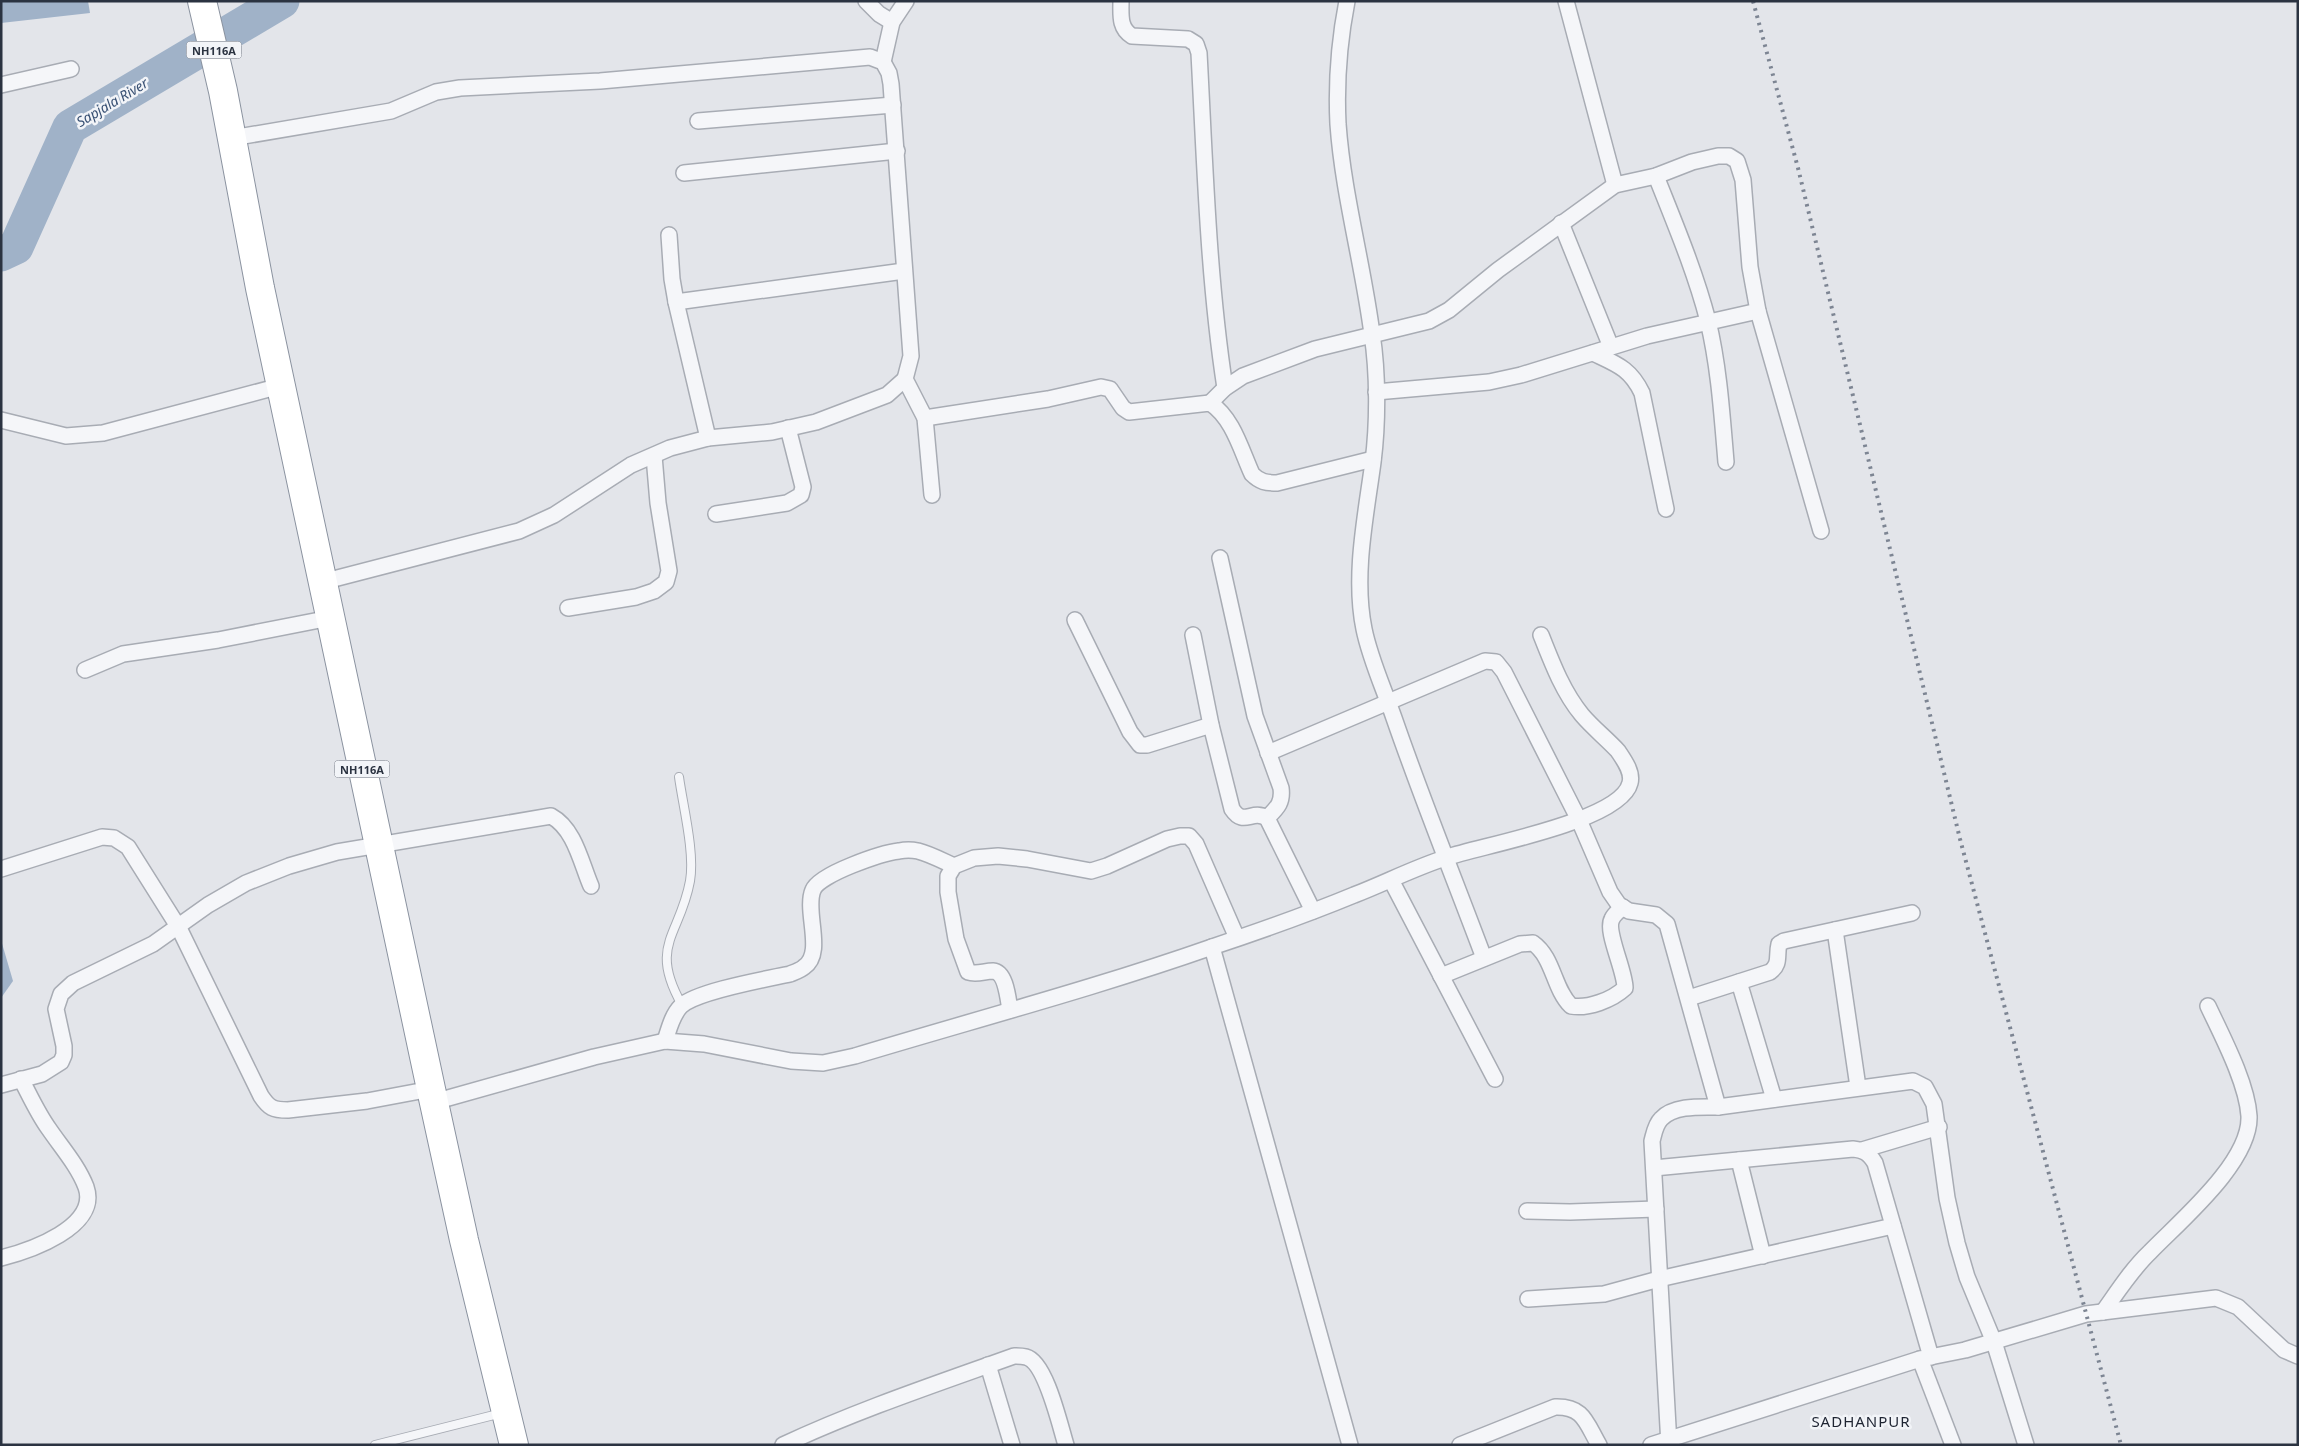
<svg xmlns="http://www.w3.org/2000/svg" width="2299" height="1446" font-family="'Noto Sans',sans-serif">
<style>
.water{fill:#a0b2c8}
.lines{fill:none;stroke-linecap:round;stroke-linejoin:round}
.river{stroke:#a0b2c8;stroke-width:35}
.lane-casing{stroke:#a8acb4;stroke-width:10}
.street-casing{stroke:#a8acb4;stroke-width:18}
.highway-casing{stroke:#8b93a0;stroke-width:30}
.lane{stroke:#f5f6f9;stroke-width:8}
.street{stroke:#f5f6f9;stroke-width:15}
.highway{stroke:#fff;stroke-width:28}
.rail{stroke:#7d8593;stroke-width:4;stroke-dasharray:2.5 5;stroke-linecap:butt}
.labels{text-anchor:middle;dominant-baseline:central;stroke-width:5;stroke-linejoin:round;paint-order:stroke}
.shield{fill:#f2f4f8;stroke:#676d78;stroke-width:1}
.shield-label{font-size:11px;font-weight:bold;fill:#2b3341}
.water-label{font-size:14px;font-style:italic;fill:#385073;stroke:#f2f4f8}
.quarter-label{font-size:15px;letter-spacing:1px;fill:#1e2432;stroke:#f2f4f8}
</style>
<rect width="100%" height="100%" fill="#e3e5ea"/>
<g class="water">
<polygon points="1,1 88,1 90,13 1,23"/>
<polygon points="1,940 13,981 1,998"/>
</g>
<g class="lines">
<polyline class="river" points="1,254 16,247 70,127 282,1"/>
<defs>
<g id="lane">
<path d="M679,777C683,806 695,853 690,881C680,936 648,945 682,1005"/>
<polyline points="375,1445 502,1413"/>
</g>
<g id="street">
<polyline points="866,1 879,14 892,22"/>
<path d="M1121,1C1121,15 1119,28 1132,36L1188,39L1196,44L1199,53C1205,165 1208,277 1225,388"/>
<path d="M1347,1C1339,42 1336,83 1338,124C1343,194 1363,264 1372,334C1378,373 1378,423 1373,462C1366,515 1353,575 1364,629C1370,659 1384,689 1394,718C1422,799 1454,878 1484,958"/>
<polyline points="1566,1 1615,185"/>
<polyline points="883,62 892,22 906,1"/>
<polyline points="1,85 71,69"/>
<polyline points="698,121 893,105"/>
<polyline points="232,138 391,111 436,92 460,88 600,81 870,57 883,62 889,73 891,84 911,356 905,379 925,418 932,495"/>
<polyline points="684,173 897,151"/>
<path d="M1656,176C1675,224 1695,271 1708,321C1719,367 1722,415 1726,462"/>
<polyline points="1561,223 1611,347"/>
<polyline points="669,235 672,279 676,302 708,438"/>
<polyline points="676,302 904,271"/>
<path d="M1593,353C1616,364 1630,368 1642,393L1666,509"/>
<polyline points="1376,392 1489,382 1521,375 1647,336 1758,311"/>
<polyline points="1210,403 1225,388 1243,376 1315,349 1429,321 1449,310 1498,270 1615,185 1656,176 1692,162 1718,156 1729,156 1737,161 1743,180 1750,267 1758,311 1821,531"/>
<path d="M925,418L1048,399L1101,387L1110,389L1123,408L1129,412L1210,403C1233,418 1241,450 1252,474C1260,482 1266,483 1277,483L1373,459"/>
<polyline points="1,420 66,436 103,433 280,386"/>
<polyline points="716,514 787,503 801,495 803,487 788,428"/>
<path d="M1220,558L1255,716L1281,788C1283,803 1277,808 1267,818"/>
<polyline points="322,582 519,531 554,515 631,465 670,448 708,438 772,432 816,422 887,395 905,379"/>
<polyline points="568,608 636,597 654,591 666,582 669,571 658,503 654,456"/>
<polyline points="1075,620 1130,732 1140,745 1147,745 1211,725"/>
<path d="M1193,635L1211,725L1232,809C1244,827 1251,809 1267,818L1313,911"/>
<polyline points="85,670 123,654 218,640 330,618"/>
<polyline points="1268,753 1485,661 1496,662 1504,672 1579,820 1610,892 1619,905 1629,911 1656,915 1667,924 1718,1107"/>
<path d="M1,869L102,837L114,838L128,847L179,928L261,1096C269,1108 273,1110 288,1110L367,1101L431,1089"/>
<polyline points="1391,880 1495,1079"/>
<polyline points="1835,930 1858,1087"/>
<polyline points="1212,947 1350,1445"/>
<path d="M1441,976L1520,944L1533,943C1554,958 1553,988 1571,1006C1588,1009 1612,1000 1625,988C1625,970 1605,931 1612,919C1614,914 1619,911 1623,907"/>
<polyline points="1739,982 1774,1099"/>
<path d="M1689,998L1770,972C1781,964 1776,956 1779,944L1784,941L1912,913"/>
<path d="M1010,1010C1008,999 1006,972 993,971C984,971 977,975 968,972L956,939L948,892V876L954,866L974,858L998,856L1027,859L1091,871L1107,866L1167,839L1180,836H1189L1196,844L1237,938"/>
<path d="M665,1041C669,1029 672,1015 681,1006C697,991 767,979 790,974C795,972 801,970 804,967C825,953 804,911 813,890C819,874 882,853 899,851C904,850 913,850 918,851C930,854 943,861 954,866"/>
<path d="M1,1085L42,1074L61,1062L64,1055V1046L56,1009L61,994L73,983L153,944L208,905L246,883L289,866L337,852L551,816C575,829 581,863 591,886"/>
<path d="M434,1102L594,1057L665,1041L704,1044L791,1061L823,1063L855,1056C974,1020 1095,988 1212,947C1260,931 1308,914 1354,895C1385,883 1416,867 1448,857C1484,845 1621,821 1630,783C1633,772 1624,760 1618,751C1607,739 1593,728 1582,715C1563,692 1552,663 1541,635"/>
<polyline points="1862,1150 1939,1127"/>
<polyline points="1739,1160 1763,1256"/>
<path d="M1654,1168L1853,1149C1864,1150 1869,1153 1875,1163L1931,1357"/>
<polyline points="1527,1211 1570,1212 1656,1209"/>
<path d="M1,1258C29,1251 100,1227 86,1187C78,1166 62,1148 49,1129C38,1114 30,1096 21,1079"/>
<polyline points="1528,1299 1604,1294 1659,1279 1893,1226"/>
<path d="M2103,1312C2118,1291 2132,1269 2150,1252C2180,1221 2251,1162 2249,1116C2247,1083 2222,1036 2208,1006"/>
<polyline points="1920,1359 1953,1445"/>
<polyline points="988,1365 1012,1445"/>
<path d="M783,1445C858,1410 936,1384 1014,1356C1017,1356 1022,1356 1026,1357C1046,1362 1060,1426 1066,1445"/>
<path d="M1460,1445L1555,1407C1584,1406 1586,1423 1599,1445"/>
<polyline points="1651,1445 1920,1359 1965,1350 2086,1314 2216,1298 2238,1307 2284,1350 2298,1356"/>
<path d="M1669,1445L1652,1141C1654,1134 1655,1125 1661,1119C1674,1105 1701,1107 1718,1107L1913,1081L1925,1087L1934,1104L1947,1198L1957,1243L1967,1277L1994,1342L2026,1445"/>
</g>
<polyline id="highway" points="202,1 223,91 260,288 431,1089 464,1240 514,1445"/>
</defs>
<use href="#lane" class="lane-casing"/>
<use href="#street" class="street-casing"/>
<use href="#highway" class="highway-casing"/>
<use href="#lane" class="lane"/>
<use href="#street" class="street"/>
<use href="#highway" class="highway"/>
<polyline class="rail" points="1753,1 1798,168 1960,839 2121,1445"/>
</g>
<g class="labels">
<g class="shield">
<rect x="186.5" y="41.5" width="55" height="17" rx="4"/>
<rect x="334.5" y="760.5" width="55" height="17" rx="4"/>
</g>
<g class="shield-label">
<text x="214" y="50">NH116A</text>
<text x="362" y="769">NH116A</text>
</g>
<g class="water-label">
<text transform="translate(112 102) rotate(-31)">Sapjala River</text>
</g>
<g class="quarter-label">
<text x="1861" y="1421">SADHANPUR</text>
</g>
</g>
<rect width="2299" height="1446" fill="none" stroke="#2b3341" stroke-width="5"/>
</svg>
